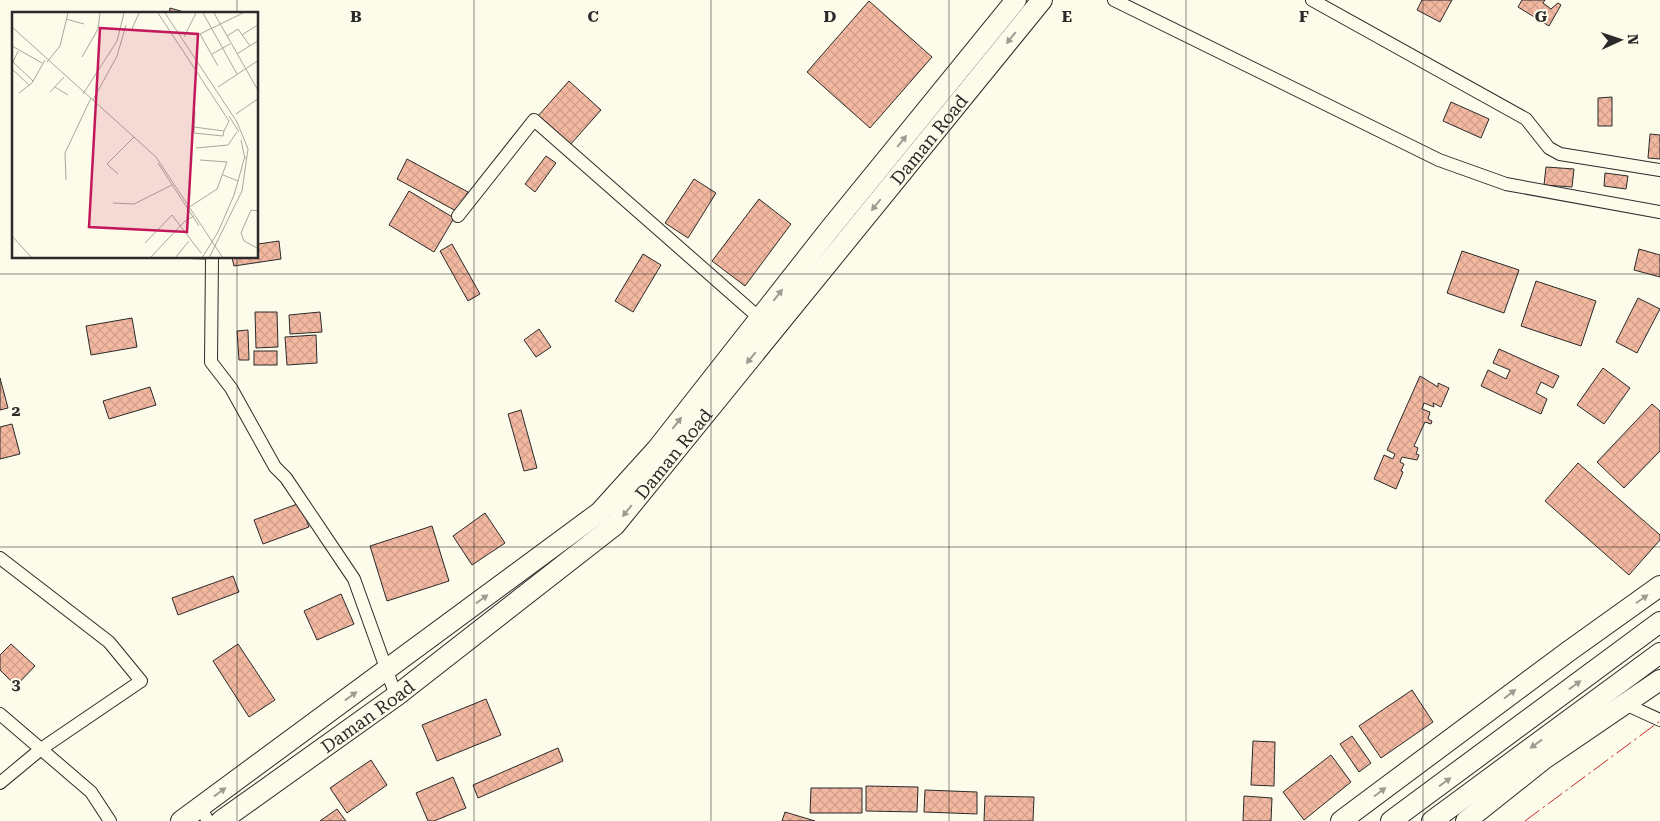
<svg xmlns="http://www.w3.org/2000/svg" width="1660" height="821" font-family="'Roboto Serif',serif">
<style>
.building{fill:url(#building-cross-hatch);stroke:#2b2b2b}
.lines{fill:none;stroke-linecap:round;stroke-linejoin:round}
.minor-casing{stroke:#2b2b2b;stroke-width:14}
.primary-casing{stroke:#2b2b2b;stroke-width:22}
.trunk-casing{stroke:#2b2b2b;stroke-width:22}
.minor{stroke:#fdfbea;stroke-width:12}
.primary{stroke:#fdfbea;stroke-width:20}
.trunk{stroke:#fdfbea;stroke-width:20}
.power{stroke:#c62828;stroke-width:1;stroke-dasharray:18 4 2.5 4;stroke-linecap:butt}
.oneway{fill:#9e9d94}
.grid{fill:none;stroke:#2b2b2b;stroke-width:1;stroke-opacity:0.55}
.labels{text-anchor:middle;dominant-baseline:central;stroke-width:4;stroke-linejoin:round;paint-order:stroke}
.street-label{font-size:18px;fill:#2b2b2b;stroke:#fdfbea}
.inset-road{fill:none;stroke:#a9a89e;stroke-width:1}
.view{fill:#c2185b;fill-opacity:0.15;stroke:#c2185b;stroke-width:2.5}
.inset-edge{fill:none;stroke:#2b2b2b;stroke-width:2.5}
.grid-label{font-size:16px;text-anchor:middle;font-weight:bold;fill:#2b2b2b;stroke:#fdfbea;stroke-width:4;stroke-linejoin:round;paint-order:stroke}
</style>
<defs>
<pattern id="building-cross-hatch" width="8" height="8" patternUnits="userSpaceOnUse" patternTransform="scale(1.25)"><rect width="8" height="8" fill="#f2b8a0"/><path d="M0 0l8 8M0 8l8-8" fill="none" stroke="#d09e8a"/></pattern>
</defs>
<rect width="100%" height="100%" fill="#fdfbea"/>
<g class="building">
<polygon points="1422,0 1452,0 1440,22 1417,10"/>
<polygon points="1522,0 1545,0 1543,3 1551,9 1558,3 1561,5 1549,26 1518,7"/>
<polygon points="869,1 932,57 870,128 807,72"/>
<polygon points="170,8 191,14 169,14"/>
<polygon points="569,81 601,110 570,145 538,116"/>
<polygon points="1612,97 1612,126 1598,126 1598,98"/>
<polygon points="1451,102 1489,119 1481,138 1443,121"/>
<polygon points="1650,134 1660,135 1660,159 1648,158"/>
<polygon points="546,156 556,163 535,192 525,184"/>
<polygon points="407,159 468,192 458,212 397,179"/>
<polygon points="1546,167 1574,169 1572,187 1544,185"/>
<polygon points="1605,173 1628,176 1626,189 1604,186"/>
<polygon points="694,179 716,193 688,238 665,223"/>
<polygon points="409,191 454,218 434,252 389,225"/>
<polygon points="759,199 791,224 745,286 712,261"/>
<polygon points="279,241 281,259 234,266 232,258 258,258 258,244"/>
<polygon points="452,244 480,294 468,301 440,251"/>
<polygon points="1639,249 1660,255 1660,277 1634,270"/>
<polygon points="1462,251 1519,270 1504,313 1447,293"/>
<polygon points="643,254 661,265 633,312 615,301"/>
<polygon points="170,258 207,258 207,259"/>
<polygon points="1536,281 1596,301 1581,346 1521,326"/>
<polygon points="1638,298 1660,309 1637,353 1616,342"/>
<polygon points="255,312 277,312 278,347 256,348"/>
<polygon points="320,312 322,332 290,334 289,315"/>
<polygon points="132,318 137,347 91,355 86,326"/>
<polygon points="539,329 551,347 536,357 524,340"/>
<polygon points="248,330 249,360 239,360 237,331"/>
<polygon points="316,335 317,363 287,365 285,337"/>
<polygon points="1499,349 1559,376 1553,388 1541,382 1536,393 1547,399 1541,414 1481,386 1488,370 1506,379 1510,370 1493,363"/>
<rect x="254" y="351" width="23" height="14"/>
<polygon points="1603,368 1630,388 1604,424 1577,405"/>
<polygon points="1420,376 1438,387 1438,383 1449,388 1441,407 1433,403 1434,407 1424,403 1422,409 1430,412 1428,419 1432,421 1431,424 1425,422 1414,446 1418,448 1416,454 1419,455 1417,460 1402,457 1400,462 1404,464 1401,471 1403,472 1396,489 1374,479 1384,455 1393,459 1395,454 1387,450"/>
<polygon points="0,378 8,408 0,410"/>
<polygon points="150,387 156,405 109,419 103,401"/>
<polygon points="1652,404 1660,411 1660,451 1624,488 1597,462"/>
<polygon points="521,410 537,468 524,471 508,414"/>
<polygon points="12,424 20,454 0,459 0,427"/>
<polygon points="1578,463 1660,535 1660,540 1629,575 1545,501"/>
<polygon points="300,503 309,527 263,544 254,520"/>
<polygon points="485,513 505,543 472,565 453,536"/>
<polygon points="432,526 449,581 387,601 370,546"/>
<polygon points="233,576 239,592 178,615 172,598"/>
<polygon points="341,594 354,624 317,640 304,611"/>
<polygon points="11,644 35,666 16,686 0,670 0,655"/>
<polygon points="238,644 275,700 249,717 213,661"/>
<polygon points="1412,690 1433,722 1381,758 1359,726"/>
<polygon points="486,699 501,735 437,761 422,725"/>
<polygon points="1352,736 1371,763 1359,772 1340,744"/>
<polygon points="1253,741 1275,742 1274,786 1251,785"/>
<polygon points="558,748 563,761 478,798 473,785"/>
<polygon points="1331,755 1351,782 1304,820 1283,792"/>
<polygon points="371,760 387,785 347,813 330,788"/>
<polygon points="453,777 466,808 434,821 428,821 416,793"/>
<polygon points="866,786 918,787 917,812 866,811"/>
<polygon points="811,788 862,788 862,813 810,813"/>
<polygon points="925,790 977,792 977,814 924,812"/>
<polygon points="985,796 1034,797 1033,821 984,821"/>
<polygon points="1244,796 1272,798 1271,821 1243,821"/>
<polygon points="337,809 346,821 320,821"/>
<polygon points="785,812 815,821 782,821"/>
</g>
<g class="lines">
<defs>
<g id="minor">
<polyline points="1114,0 1439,160 1506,184 1660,212"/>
<polyline points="1312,0 1526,119 1549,148 1560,154 1660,170"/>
<polyline points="458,216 534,120 764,322"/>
<polyline points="212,258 211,362 231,388 275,467 286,478 354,579 396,696"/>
<polyline points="0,558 109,642 141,681 41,749 0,783"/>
<polyline points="1625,704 1660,720"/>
<polyline points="0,714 91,792 110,821"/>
<polyline points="200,807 208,821"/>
</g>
<g id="primary">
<polyline points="181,821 600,512 657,449 829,230 1016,0"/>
<path id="s1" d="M221,821L396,696L615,525L1042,0"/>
</g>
<g id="trunk">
<polyline points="1341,821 1569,651 1660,586"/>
<polyline points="1391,821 1660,622"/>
<polyline points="1432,821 1660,653"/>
<polyline points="1466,821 1544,759 1660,680"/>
</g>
</defs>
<use href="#minor" class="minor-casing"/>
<use href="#primary" class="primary-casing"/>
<use href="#trunk" class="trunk-casing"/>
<use href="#minor" class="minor"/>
<use href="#primary" class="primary"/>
<use href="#trunk" class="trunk"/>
<polyline class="power" points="1525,821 1660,721"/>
</g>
<defs><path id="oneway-solid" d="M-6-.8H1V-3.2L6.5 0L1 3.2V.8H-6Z" transform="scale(1.25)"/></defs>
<g class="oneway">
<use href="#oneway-solid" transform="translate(1011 38) rotate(129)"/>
<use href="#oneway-solid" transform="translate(902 141) rotate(-51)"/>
<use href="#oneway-solid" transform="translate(876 205) rotate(129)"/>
<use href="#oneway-solid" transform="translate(778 295) rotate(-52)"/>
<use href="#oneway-solid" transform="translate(751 358) rotate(129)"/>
<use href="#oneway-solid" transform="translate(677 423) rotate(-52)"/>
<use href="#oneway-solid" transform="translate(627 511) rotate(129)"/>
<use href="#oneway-solid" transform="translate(482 599) rotate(-36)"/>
<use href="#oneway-solid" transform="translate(1642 599) rotate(-35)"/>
<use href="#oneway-solid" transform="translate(1575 685) rotate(-36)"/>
<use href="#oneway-solid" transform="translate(1510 694) rotate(-37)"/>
<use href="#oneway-solid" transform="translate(351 696) rotate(-36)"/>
<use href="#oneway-solid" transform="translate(1536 744) rotate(144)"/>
<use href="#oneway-solid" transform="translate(1445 782) rotate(-36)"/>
<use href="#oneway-solid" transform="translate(220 792) rotate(-36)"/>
<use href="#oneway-solid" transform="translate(1380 792) rotate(-37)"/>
</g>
<path class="grid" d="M237,0V14M474,0V821M711,0V821M949,0V821M1186,0V821M1423,0V821M237,258V821M0,274H1660M0,547H1660"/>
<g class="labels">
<g class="street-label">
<text stroke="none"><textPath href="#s1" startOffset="990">Daman Road</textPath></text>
<text stroke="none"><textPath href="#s1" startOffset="585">Daman Road</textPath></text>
<text stroke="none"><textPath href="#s1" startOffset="180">Daman Road</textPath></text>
</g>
</g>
<g transform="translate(12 12)">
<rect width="246" height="246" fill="#fdfbea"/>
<path class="inset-road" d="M146,1L217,109M153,1L225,110L236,137L230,179L197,246M191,1L225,62M202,1L247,80M54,7L72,12M0,15L144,145L211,246M120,17L127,1M230,23L247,12M215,24L226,17L238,34M172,25L184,1M0,34L30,51M6,39L1,50L21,69M200,42L218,32M225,42L247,28M70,45L86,17L88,1M35,50L48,34L56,1M206,54L188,22L231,1M0,57L17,73M43,75L56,83M206,75L247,48M38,80L52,65M7,81L20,71L33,48M71,82L105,29L112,1M81,88L105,44L114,13M183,99L182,121L211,124L212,119M224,102L247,86M217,104L227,120M182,115L212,119L217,109M229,128L233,147M184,136L216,133L225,120M146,151L187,214M106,162L95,152L122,125M211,163L226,169M54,168L53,141L79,86M101,191L122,192L160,173M176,196L205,177L215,150L188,148M247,199L239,198L229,221L232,229L247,237M0,224L20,246M133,231L160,203L189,241M138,246L173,209L182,204M163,246L177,229M190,246L206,220L222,183L233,144"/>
<path class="view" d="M88,16L186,22L175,220L77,215Z"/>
<rect width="246" height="246" class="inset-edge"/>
</g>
<g class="grid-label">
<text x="356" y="22">B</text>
<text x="593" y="22">C</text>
<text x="830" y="22">D</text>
<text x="1067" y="22">E</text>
<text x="1304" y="22">F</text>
<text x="1541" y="22">G</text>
<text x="16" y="416">2</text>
<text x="16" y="690">3</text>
</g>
<g transform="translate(1620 40) rotate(87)" stroke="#fdfbea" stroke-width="4" paint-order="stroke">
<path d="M0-4L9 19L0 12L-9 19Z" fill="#2b2b2b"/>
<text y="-8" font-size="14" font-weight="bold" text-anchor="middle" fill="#2b2b2b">N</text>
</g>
</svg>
